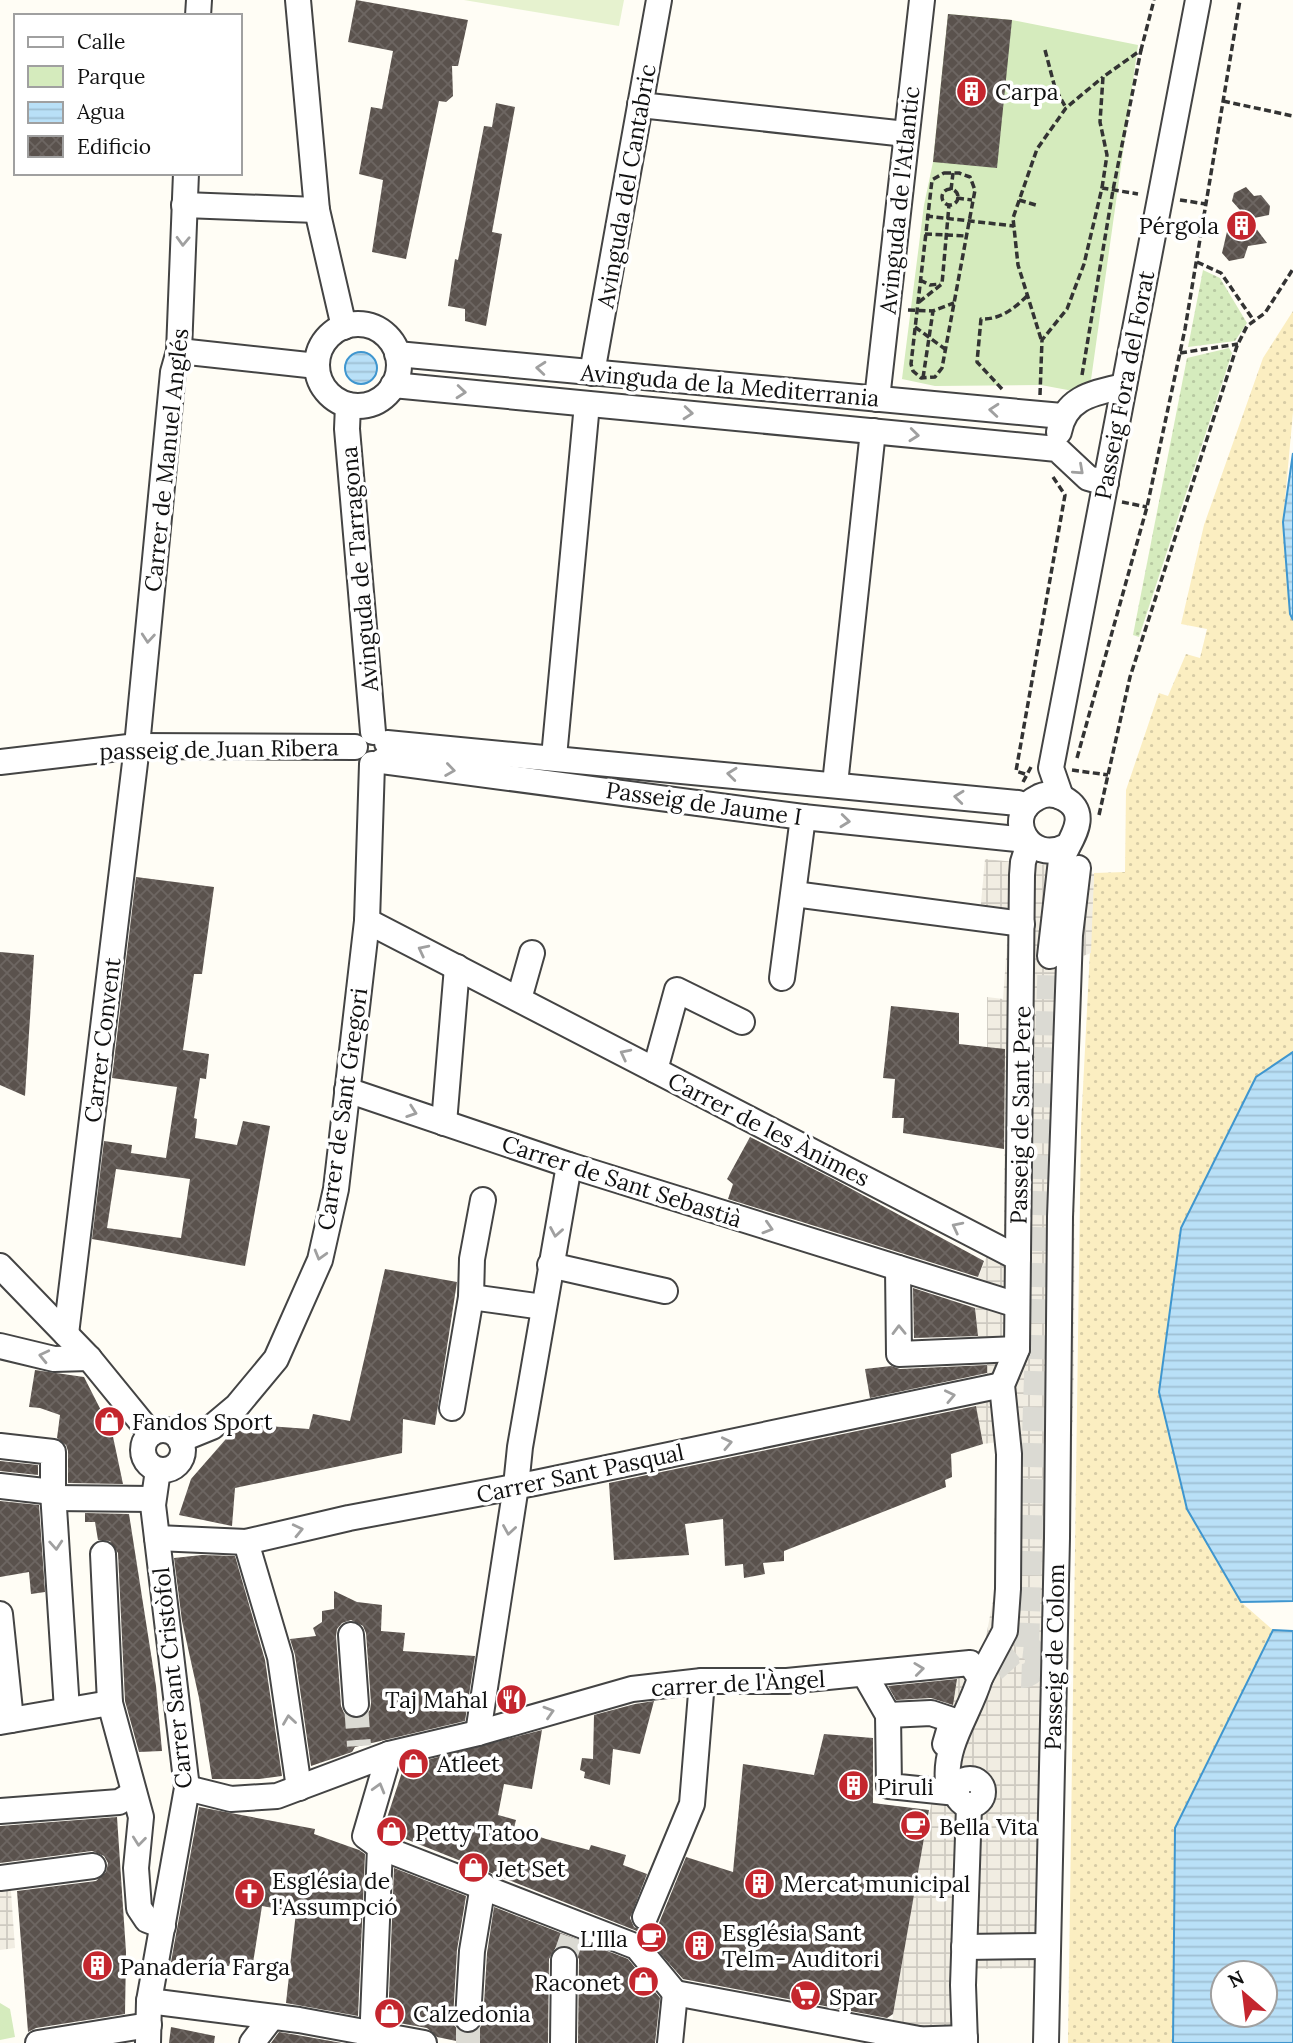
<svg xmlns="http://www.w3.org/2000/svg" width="1293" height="2043" font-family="Lora,serif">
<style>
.grass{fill:url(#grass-dots)}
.sand{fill:url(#sand-dots)}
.park{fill:#d5ebbd}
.pitch{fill:#e6f2cf}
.plaza{fill:url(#plaza-grid)}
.water{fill:url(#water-rules);stroke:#3f96cf;stroke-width:2;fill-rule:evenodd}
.building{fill:url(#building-cross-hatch);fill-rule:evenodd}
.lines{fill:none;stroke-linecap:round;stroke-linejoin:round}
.minor-tunnel{stroke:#dbdad3;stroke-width:24;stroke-dasharray:24 12;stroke-linecap:butt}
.minor-casing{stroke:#444;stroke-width:28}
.path{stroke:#333;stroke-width:3.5;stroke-dasharray:7 3.5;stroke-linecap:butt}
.minor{stroke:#fff;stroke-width:24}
.oneway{stroke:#a0a0a0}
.labels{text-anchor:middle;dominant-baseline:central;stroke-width:7;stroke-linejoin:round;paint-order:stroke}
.poi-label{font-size:23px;fill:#111;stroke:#fff;text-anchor:start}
.street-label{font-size:23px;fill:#111;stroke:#fff}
</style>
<defs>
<pattern id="grass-dots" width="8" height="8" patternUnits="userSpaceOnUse" patternTransform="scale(1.75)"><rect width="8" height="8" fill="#d5ebbd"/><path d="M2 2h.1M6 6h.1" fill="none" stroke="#b6c8a1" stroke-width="1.8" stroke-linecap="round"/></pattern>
<pattern id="sand-dots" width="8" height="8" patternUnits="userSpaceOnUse" patternTransform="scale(1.75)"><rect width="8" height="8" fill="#fbeec1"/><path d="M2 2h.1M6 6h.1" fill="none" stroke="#d6cba5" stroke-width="1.8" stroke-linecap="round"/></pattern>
<pattern id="plaza-grid" width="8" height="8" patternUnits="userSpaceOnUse" patternTransform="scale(1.75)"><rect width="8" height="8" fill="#f1ede2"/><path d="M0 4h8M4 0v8" fill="none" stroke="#cecac1"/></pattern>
<pattern id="water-rules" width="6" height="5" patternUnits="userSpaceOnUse" patternTransform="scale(1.75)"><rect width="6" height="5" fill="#b9e0f7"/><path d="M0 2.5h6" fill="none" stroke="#9ebfd3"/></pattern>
<pattern id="building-cross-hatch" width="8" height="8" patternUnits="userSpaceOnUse" patternTransform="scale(1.75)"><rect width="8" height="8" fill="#5a524d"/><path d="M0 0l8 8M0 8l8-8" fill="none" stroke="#6d6662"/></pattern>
</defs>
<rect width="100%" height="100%" fill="#fffdf5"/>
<g class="grass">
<polygon points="1203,270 1220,278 1247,323 1235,341 1188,347"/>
<polygon points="1229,348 1232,353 1139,637 1133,635 1187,358"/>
</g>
<polygon class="sand" points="1293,311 1293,412 1283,522 1290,614 1293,620 1293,1052 1256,1077 1241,1602 1273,1630 1175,1828 1173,2043 1068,2043 1081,1127 1094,873 1125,872 1126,790 1159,693 1168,696 1186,654 1200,658 1207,629 1181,624 1204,525 1263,358"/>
<g class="park">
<polygon points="948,14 1012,20 1138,45 1089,394 1041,385 935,386 902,379 924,205 933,162"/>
<polygon points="0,2003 10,2009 15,2037 0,2040"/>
</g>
<polygon class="pitch" points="464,0 624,0 619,26"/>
<g class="plaza">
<polygon points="985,859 1078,868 1094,874 1091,953 1083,956 1075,1035 1074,1367 1058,2043 1036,1968 977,1969 977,2043 892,2043 893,2014 923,1844 958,1676 984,1648 997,1578 994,1528 995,1509 999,1508 998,1442 983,1444 976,1407 987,1377 987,1356 978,1341 974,1289 994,1237 1004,1236 1005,1050 987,1048 987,997 1003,999 1008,930 979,925"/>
<polygon points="0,1868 10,1878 15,1948 0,1950"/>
</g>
<g class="water">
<circle cx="361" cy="368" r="16"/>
<polygon points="1293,453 1293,620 1290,614 1283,522"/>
<polygon points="1293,1052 1293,1601 1241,1602 1187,1509 1159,1392 1181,1228 1256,1077"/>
<path d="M1273,1630L1293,1631V2043H1173L1175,1828ZM1265,1973V2015H1223V1973Z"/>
</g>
<g class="building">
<polygon points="356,0 468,20 458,66 452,66 453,96 446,102 439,101 406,259 372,252 383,180 359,174 371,107 382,109 393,51 348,42"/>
<polygon points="948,14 1012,20 997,168 933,162"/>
<polygon points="496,103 515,107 492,232 502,234 486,326 465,321 465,309 448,306 455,259 458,260 484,126 492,127"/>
<polygon points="1246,187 1254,196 1261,195 1270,206 1269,215 1249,219 1267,243 1248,246 1244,258 1229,261 1222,253 1229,223 1247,218 1232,201 1234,193"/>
<path d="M136,877L214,887L202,974H194L183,1050L209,1054L206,1079L200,1078L194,1118L197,1119L195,1138L237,1145L243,1121L270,1126L245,1266L92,1239L104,1141L132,1145L131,1153L166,1158L177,1087L112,1078ZM116,1169L190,1179L181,1238L107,1228Z"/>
<polygon points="0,952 34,955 25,1096 0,1085"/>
<polygon points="891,1006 959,1013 959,1044 1005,1049 1004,1149 903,1133 904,1118 892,1118 895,1079 883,1078"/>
<polygon points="750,1137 835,1180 984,1261 978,1277 728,1199 733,1184 727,1179"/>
<polygon points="385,1269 457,1282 435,1425 403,1419 402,1453 235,1488 232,1526 179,1515 191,1479 239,1424 309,1429 313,1414 350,1421"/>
<polygon points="913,1288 975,1308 978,1336 914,1338"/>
<polygon points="987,1365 987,1373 870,1398 865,1369 891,1366 900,1369"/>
<polygon points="35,1370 84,1377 112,1432 123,1484 68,1483 68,1451 66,1445 57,1438 60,1415 40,1408 29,1407"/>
<polygon points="976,1406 983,1444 951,1454 952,1477 945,1480 946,1487 784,1551 784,1561 763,1563 765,1574 744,1578 743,1564 725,1566 723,1519 685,1524 689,1555 614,1560 609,1483"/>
<polygon points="0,1461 38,1465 38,1475 0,1471"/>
<polygon points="0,1501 39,1505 45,1592 31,1594 29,1572 0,1577"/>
<polygon points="85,1513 129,1514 156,1686 162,1751 139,1752 125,1701 118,1553 110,1541 98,1540 95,1522 85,1522"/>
<polygon points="202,1555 235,1556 265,1660 282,1776 259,1779 212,1779 199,1698 182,1621 174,1558"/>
<path d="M334,1591L357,1602L382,1605L381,1631L405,1633L403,1651L475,1656L465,1721L355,1747L352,1752L311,1766L295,1655L290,1639L316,1636L313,1628L322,1622V1611L334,1609ZM351,1620L363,1626L366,1633L371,1703L370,1710L365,1716L356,1719L344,1713L341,1706L336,1636L337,1629L342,1623Z"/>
<polygon points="957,1679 953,1705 931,1698 896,1700 888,1686"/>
<polygon points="654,1701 640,1754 613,1749 610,1785 584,1778 585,1772 580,1770 582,1758 593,1759 594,1715 635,1704"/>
<polygon points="542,1730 532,1789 504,1784 498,1815 516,1820 514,1828 546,1839 589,1850 591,1845 626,1855 623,1865 647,1874 630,1918 634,1927 646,1932 653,1929 659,1923 686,1857 733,1872 743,1764 814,1775 824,1734 873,1738 873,1803 929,1810 893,2014 887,2018 683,1979 642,1933 383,1830 404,1766"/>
<polygon points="199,1807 315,1829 314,1834 359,1850 365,1854 358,2016 286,2003 296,1912 262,1906 253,1963 231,1959 229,1966 199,1961 196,1977 169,1973"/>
<polygon points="117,1817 126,1952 125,2014 36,2028 28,2032 17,1891 96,1881 106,1872 108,1863 104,1856 92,1851 0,1863 0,1826"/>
<polygon points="394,1868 466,1896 457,1950 453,2018 454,2025 459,2031 466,2034 474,2033 480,2028 483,2021 487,1953 494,1907 628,1959 660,1998 655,2043 578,2043 579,1959 572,1948 565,1945 556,1947 549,1959 548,2043 466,2043 437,2037 427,2028 388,2021"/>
<polygon points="171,2027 215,2036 214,2043 169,2043"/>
<polygon points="279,2032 297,2035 342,2043 271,2043"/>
</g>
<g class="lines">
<g class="minor-tunnel">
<circle cx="1022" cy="1661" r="15"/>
<polyline points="1027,1647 1050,956"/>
<polyline points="356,1704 359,1746"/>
<polyline points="564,1960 577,1922"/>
<polyline points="468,2043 468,2019"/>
</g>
<defs>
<g id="minor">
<polyline points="298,0 317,210 344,327"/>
<polyline points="198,16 199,0"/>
<polyline points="640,105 906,134"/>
<polyline points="184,205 317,210"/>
<circle cx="358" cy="365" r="41"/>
<polyline points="179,351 317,366"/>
<polyline points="397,354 1062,416"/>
<polyline points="592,373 659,0"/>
<polyline points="393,385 1057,449 1088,478 1106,483"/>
<polyline points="877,399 922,0"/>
<polyline points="348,405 347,429 373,732"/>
<path d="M1059,432C1065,397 1094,393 1124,386"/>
<polyline points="387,743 1018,803 1026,807"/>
<polyline points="554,757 587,404"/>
<polyline points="382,761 803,817 1027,840"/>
<polyline points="0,762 137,746 355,747"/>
<polyline points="835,784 873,431"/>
<polyline points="1061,797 1051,768 1198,0"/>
<polyline points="794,894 1022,924"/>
<polyline points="367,921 1018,1258"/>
<path d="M1050,956L1061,860C1069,841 1093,814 1063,798C1055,794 1045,793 1037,798C1003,815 1028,866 1067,846"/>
<polyline points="782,978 803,817"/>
<polyline points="519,999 532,953"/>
<polyline points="655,1070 677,990 742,1022"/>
<polyline points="347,1090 569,1165 1017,1305"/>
<polyline points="444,1123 457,967"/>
<polyline points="550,1265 665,1291"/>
<polyline points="0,1266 89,1358 151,1434"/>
<polyline points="898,1268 899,1354 1017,1349"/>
<polyline points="471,1297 543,1307"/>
<polyline points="66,1334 137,746 173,372 179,351 186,173"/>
<polyline points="0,1346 54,1359 89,1358"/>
<polyline points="452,1408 471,1297 472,1259 483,1200"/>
<circle cx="163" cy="1450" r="20"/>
<polyline points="180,1440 212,1427 237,1406 276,1359 320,1260 336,1189 367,921 372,764"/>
<polyline points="0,1446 53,1452 53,1492 67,1710"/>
<polyline points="0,1486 53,1492"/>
<polyline points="53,1498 153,1499"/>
<polyline points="157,1538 246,1542 349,1518 535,1483 1002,1385"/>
<polyline points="246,1542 280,1657 299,1788"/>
<polyline points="103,1554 110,1703 141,1817 136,1868 139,1908 147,1920 163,1926"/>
<polyline points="0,1614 11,1720"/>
<polyline points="351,1635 356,1704"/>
<polyline points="865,1675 888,1715 889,1786 957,1793"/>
<polyline points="980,1678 1005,1631 1008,1589 1009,1454 1002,1385 1017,1349 1022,875 1023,862 1029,843"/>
<polyline points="888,1715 931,1713 952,1720 945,1744"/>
<polyline points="0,1722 110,1703"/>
<polyline points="478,1733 516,1486 520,1447 569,1165"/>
<path d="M389,1754L478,1733L632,1689L702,1681H787L970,1663L980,1678C970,1713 944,1744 948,1781L957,1790"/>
<circle cx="970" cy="1792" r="13"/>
<polyline points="187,1788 231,1799 277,1796 389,1754 365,1836 380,1847 637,1947 675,1993"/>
<polyline points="0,1811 119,1802 134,1793"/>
<polyline points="0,1878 93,1866"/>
<polyline points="645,1917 692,1804 702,1681"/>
<polyline points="964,1947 1047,1946"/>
<polyline points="675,1993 919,2039"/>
<polyline points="149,2001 299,2020 424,2043"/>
<polyline points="468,2019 472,1951 483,1885"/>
<polyline points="902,2040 965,2038"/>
<polyline points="38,2043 149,2025"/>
<polyline points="148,2043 149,2001 187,1788 153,1505 158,1470"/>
<polyline points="252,2043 272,2017"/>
<polyline points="372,2043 380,1847"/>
<polyline points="563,2043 564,1960"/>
<polyline points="670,2043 675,1993"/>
<polyline points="965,2043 963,1985 969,1806"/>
<polyline points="1046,2043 1057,1538 1060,1217 1070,935 1078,868"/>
</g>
</defs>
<use href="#minor" class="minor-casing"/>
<g class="path">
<polyline points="1045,50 1055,88 1066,108"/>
<polyline points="1223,101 1293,116"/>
<polygon points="944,173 959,173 970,177 975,190 942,368 935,377 921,378 913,371 911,364 932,180"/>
<polyline points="1102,188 1107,155 1100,122 1103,77 1141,50 1154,0"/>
<circle cx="950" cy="197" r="8"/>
<polyline points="951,190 953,173"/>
<polyline points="957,198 972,200"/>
<polyline points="1019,200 1039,206"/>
<polyline points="1180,200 1206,204"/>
<polyline points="926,216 1014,226"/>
<polyline points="925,234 966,236"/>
<polyline points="1197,262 1221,273 1254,321"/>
<polyline points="920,280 930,285 940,284"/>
<polyline points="919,302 942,284 949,205"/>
<polyline points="908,310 933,311"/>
<polyline points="915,327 945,349"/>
<polyline points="1041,339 1018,265 1013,218 1037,149 1066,108 1103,77"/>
<polyline points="1180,353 1238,344"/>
<polyline points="1082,375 1113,190 1141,50"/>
<polyline points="923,378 933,311 954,303"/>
<path d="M1002,389L977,362L981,319C1000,320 1015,308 1028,295"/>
<polyline points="1040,395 1042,340 1067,309 1084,264 1102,188 1138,194"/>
<polyline points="1122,502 1147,507"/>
<polyline points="1077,758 1147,507 1185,329 1240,0"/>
<polyline points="1072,770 1108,775"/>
<polyline points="1025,774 1016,771 1065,495 1053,477"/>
<polyline points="1023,782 1031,767"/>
<polyline points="1099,815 1130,677 1237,346 1247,326 1265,313 1293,269"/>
</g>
<use href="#minor" class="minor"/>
</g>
<defs><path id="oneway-chevron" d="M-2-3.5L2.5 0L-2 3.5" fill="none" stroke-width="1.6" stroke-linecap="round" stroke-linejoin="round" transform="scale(1.75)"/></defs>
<g class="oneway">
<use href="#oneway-chevron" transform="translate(183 241) rotate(92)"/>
<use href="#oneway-chevron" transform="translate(541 368) rotate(-175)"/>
<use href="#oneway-chevron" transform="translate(461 392) rotate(5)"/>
<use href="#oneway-chevron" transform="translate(994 410) rotate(-175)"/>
<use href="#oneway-chevron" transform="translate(688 413) rotate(5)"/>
<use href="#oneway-chevron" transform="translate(914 435) rotate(6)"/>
<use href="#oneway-chevron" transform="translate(1079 470) rotate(42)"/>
<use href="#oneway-chevron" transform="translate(148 638) rotate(95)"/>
<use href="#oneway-chevron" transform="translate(450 770) rotate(8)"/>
<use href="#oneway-chevron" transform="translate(732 774) rotate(-174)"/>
<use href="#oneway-chevron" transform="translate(959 797) rotate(-174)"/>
<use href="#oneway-chevron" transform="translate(845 821) rotate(6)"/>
<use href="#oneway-chevron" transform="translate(423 950) rotate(-153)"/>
<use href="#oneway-chevron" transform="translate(625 1054) rotate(-153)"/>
<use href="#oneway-chevron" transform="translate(412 1112) rotate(19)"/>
<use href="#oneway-chevron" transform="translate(957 1227) rotate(-153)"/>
<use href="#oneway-chevron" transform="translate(768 1228) rotate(17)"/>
<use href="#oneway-chevron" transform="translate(556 1232) rotate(100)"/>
<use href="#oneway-chevron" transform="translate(320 1255) rotate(106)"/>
<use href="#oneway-chevron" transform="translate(899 1330) rotate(-91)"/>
<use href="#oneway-chevron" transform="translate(44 1356) rotate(-167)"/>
<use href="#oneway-chevron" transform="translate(950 1396) rotate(-12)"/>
<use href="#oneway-chevron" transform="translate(727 1443) rotate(-12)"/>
<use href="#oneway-chevron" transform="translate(298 1530) rotate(-13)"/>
<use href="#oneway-chevron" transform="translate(509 1530) rotate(99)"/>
<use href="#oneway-chevron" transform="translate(56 1545) rotate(86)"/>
<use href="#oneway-chevron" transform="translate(919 1669) rotate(-7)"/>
<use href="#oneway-chevron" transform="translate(549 1712) rotate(-17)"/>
<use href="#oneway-chevron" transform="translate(289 1720) rotate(-98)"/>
<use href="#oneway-chevron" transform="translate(379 1788) rotate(-74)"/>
<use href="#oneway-chevron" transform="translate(139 1841) rotate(96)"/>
</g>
<defs>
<symbol id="building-disc" viewBox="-11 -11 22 22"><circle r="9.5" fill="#c4262e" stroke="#fff"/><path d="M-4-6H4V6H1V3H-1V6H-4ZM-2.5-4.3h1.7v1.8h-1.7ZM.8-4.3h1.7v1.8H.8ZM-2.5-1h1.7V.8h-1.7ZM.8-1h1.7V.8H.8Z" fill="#fff"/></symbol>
<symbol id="shop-disc" viewBox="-11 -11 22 22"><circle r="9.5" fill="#c4262e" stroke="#fff"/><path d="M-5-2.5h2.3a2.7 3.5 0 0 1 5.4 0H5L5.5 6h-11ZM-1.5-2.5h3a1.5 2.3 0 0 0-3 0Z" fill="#fff"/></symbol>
<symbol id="restaurant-disc" viewBox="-11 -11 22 22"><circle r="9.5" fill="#c4262e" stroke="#fff"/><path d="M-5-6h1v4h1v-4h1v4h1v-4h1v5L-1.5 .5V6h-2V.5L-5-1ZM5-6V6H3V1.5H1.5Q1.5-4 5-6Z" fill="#fff"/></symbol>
<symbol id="cafe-disc" viewBox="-11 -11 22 22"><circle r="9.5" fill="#c4262e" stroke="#fff"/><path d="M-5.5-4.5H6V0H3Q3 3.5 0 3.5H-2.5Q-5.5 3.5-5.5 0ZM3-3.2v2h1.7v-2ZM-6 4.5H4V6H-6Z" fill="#fff"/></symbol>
<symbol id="church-disc" viewBox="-11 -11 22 22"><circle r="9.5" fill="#c4262e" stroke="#fff"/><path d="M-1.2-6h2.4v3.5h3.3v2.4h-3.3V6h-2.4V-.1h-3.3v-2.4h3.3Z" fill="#fff"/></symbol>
<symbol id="supermarket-disc" viewBox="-11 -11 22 22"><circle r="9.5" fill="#c4262e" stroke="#fff"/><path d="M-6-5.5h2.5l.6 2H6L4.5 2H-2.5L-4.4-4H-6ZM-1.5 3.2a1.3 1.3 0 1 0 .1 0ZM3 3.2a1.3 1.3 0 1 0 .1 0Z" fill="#fff"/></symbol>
</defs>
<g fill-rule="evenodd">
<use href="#building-disc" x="954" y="74" width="35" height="35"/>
<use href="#building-disc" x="1224" y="208" width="35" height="35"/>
<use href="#shop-disc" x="92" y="1404" width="35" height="35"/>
<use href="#restaurant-disc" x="494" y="1682" width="35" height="35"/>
<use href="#shop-disc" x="396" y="1746" width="35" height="35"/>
<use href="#building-disc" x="836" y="1768" width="35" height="35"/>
<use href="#cafe-disc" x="898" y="1808" width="35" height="35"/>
<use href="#shop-disc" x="374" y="1814" width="35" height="35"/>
<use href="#shop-disc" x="456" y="1850" width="35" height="35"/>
<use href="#building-disc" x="742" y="1866" width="35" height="35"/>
<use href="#church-disc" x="232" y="1876" width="35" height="35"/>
<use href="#cafe-disc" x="634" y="1920" width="35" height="35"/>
<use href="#building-disc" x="682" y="1928" width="35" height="35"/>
<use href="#building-disc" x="80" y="1948" width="35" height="35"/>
<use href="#shop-disc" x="626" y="1964" width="35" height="35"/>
<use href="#supermarket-disc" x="788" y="1978" width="35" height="35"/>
<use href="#shop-disc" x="372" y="1996" width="35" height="35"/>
</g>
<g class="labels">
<g class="poi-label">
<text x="995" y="91">Carpa</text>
<text x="1219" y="225" text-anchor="end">Pérgola</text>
<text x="132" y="1421">Fandos Sport</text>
<text x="488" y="1699" text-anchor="end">Taj Mahal</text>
<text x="437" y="1763">Atleet</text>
<text x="877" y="1786">Piruli</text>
<text x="939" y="1826">Bella Vita</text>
<text x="415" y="1832">Petty Tatoo</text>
<text x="496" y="1868">Jet Set</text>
<text x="272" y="1880">Església de<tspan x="272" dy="26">l'Assumpció</tspan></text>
<text x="783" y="1883">Mercat municipal</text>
<text x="722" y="1932">Església Sant<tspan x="722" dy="26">Telm- Auditori</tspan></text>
<text x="628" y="1938" text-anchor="end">L'Illa</text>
<text x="120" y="1966">Panadería Farga</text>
<text x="621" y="1982" text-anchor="end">Raconet</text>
<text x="829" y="1996">Spar</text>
<text x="413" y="2013">Calzedonia</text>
</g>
<g class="street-label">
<text transform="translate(626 186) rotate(-80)">Avinguda del Cantabric</text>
<text transform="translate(899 200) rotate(-84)">Avinguda de l'Atlantic</text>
<text transform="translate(730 385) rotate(5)">Avinguda de la Mediterrania</text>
<text transform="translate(1124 385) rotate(-79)">Passeig Fora del Forat</text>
<text transform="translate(166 460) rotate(-84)">Carrer de Manuel Anglés</text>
<text transform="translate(359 569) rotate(-95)">Avinguda de Tarragona</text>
<text transform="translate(219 749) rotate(-1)">passeig de Juan Ribera</text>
<text transform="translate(704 803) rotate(8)">Passeig de Jaume I</text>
<text transform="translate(102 1040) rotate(-83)">Carrer Convent</text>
<text transform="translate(342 1109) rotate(-82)">Carrer de Sant Gregori</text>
<text transform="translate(1020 1115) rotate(-89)">Passeig de Sant Pere</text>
<text transform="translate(769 1129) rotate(27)">Carrer de les Ànimes</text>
<text transform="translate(622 1181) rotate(18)">Carrer de Sant Sebastià</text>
<text transform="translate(580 1473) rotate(-12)">Carrer Sant Pasqual</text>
<text transform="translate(1054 1657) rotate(-89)">Passeig de Colom</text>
<text transform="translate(172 1678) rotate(-96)">Carrer Sant Cristòfol</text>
<text transform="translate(738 1683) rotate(-3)">carrer de l'Àngel</text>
</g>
</g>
<rect x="14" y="14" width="228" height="161" fill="#ffffff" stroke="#a0a0a0" stroke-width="2"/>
<rect x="28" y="37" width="35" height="10" fill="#ffffff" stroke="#a0a0a0" stroke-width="2"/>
<text x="77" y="49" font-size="21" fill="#111111">Calle</text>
<rect x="28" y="66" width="35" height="21" fill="#d5ebbd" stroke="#a0a0a0" stroke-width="2"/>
<text x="77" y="84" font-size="21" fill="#111111">Parque</text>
<rect x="28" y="102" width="35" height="21" fill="url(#water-rules)" stroke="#a0a0a0" stroke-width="2"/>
<text x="77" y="119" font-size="21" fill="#111111">Agua</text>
<rect x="28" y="136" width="35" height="21" fill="url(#building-cross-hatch)" stroke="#a0a0a0" stroke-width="2"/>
<text x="77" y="154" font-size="21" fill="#111111">Edificio</text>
<g transform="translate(1244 1994) rotate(332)"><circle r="33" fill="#ffffff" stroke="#a0a0a0" stroke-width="2"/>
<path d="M0-5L12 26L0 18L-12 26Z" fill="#c4262e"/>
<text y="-10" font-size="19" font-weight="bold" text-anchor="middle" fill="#111111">N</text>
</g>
</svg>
